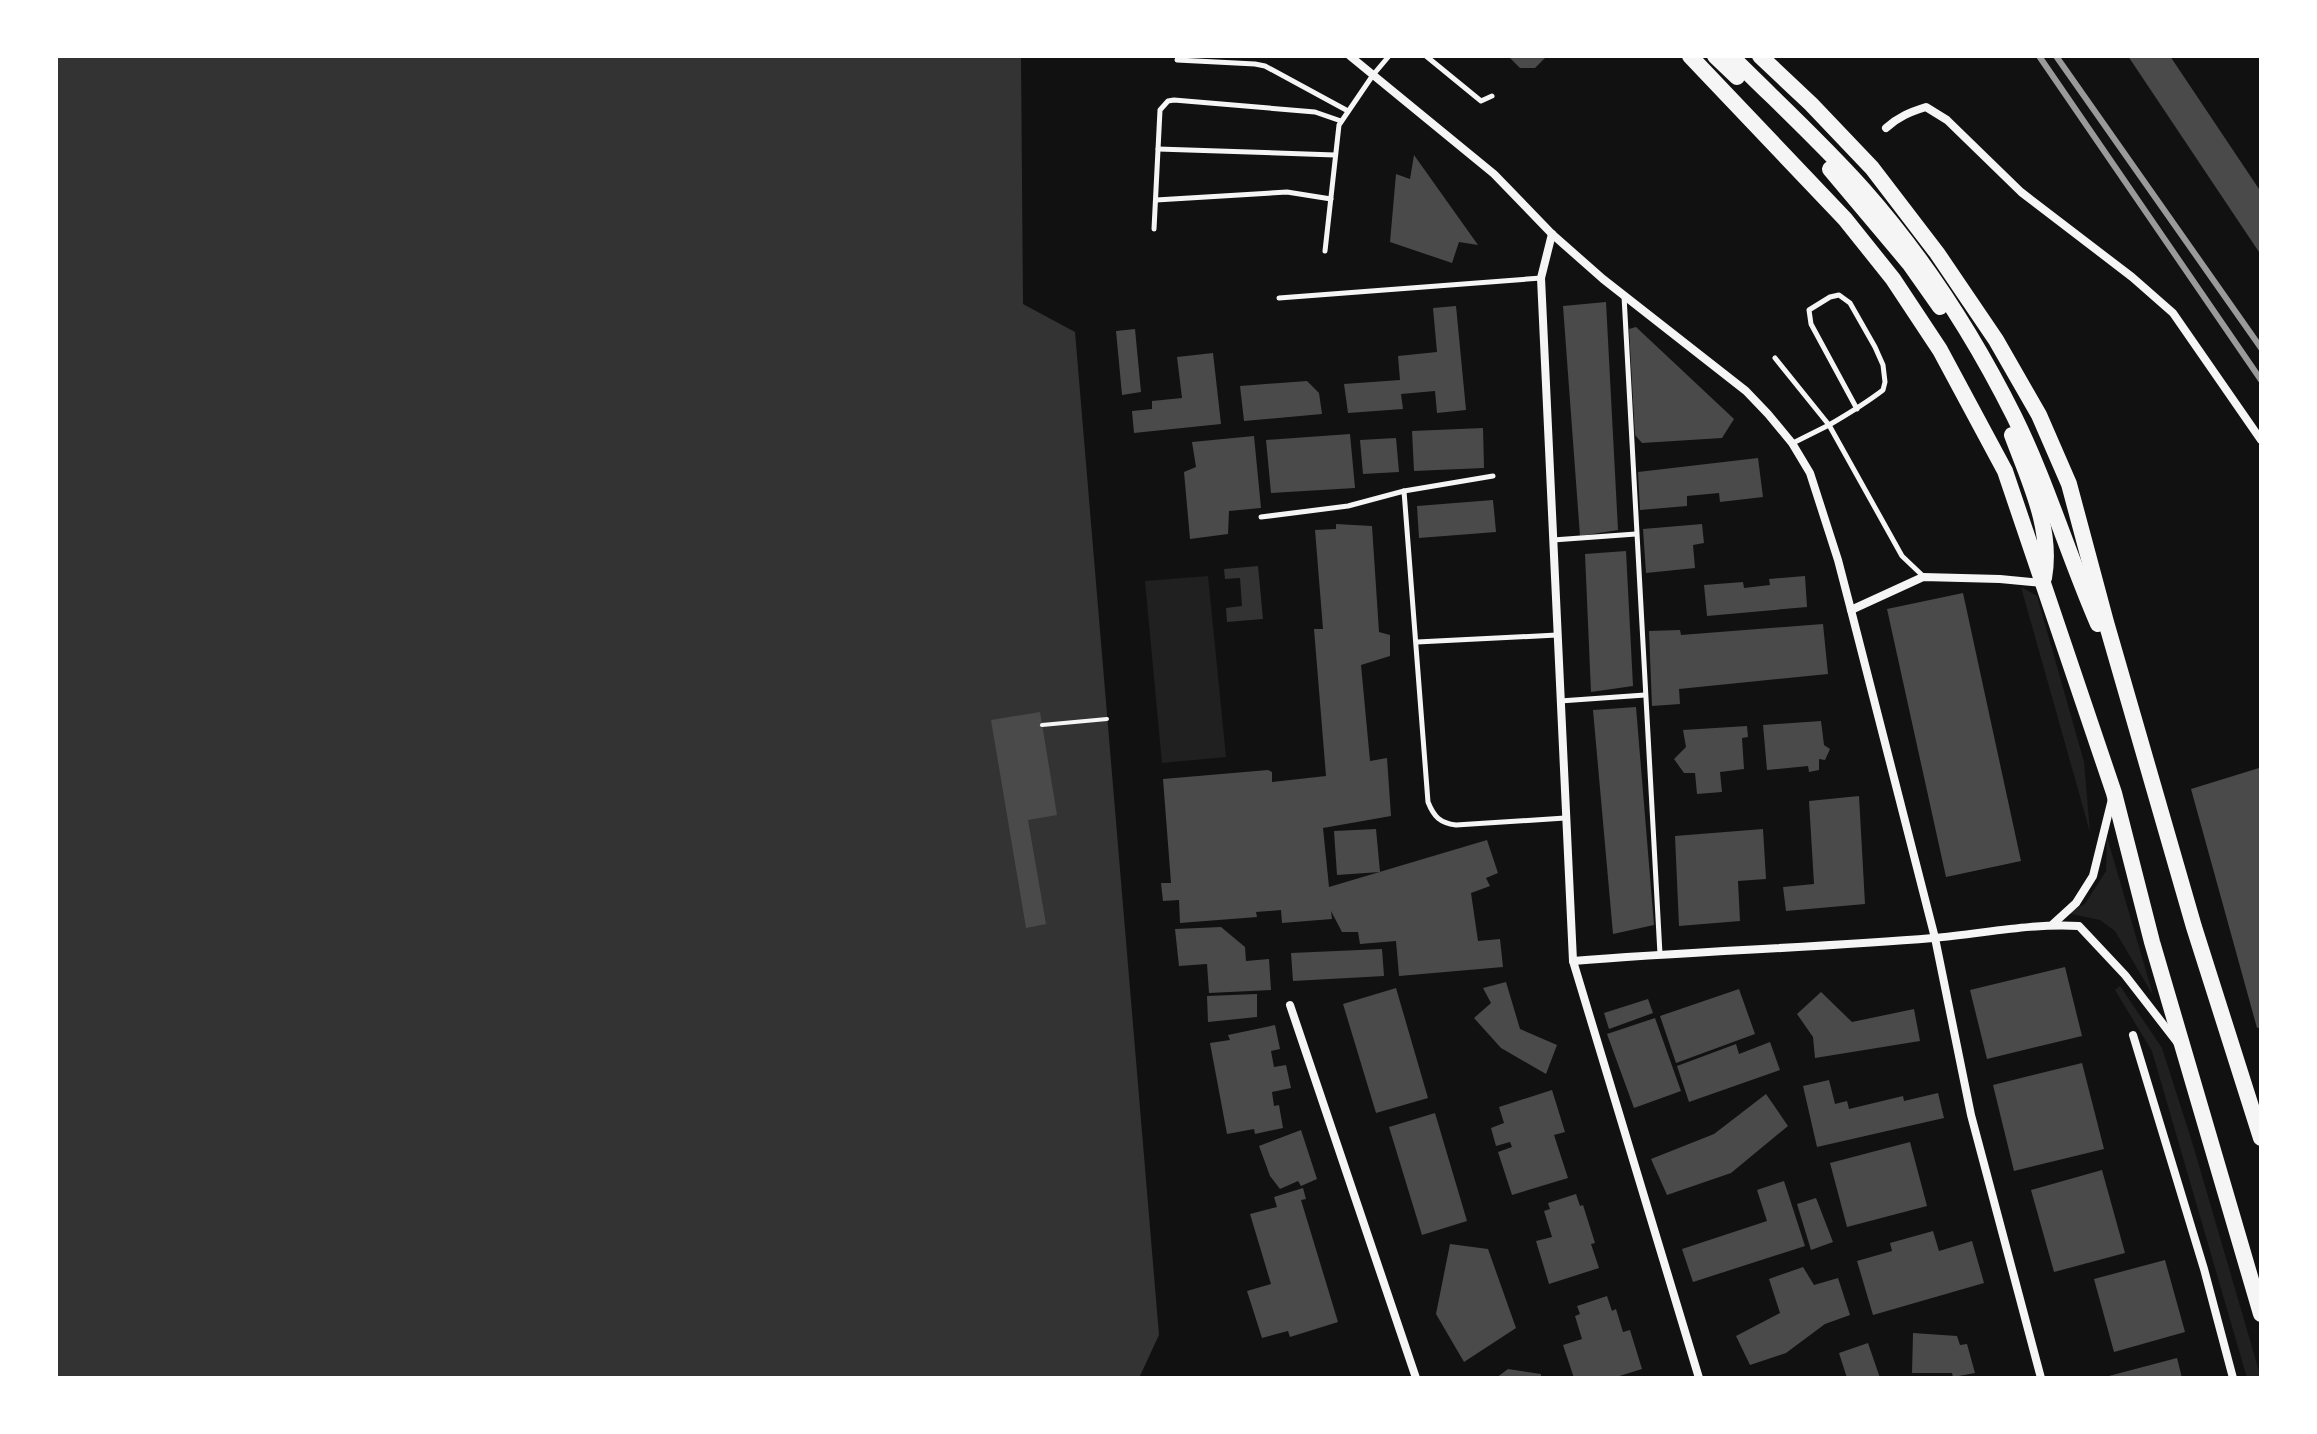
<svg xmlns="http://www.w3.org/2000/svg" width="2317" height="1434" font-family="'Asap Condensed',sans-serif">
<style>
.green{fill:#202020}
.water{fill:#333}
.building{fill:#4a4a4a}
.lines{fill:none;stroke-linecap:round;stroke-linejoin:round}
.path{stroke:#f5f5f5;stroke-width:4}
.service{stroke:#f5f5f5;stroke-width:5}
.minor{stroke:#f5f5f5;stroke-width:8}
.trunk{stroke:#f5f5f5;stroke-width:16}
.rail{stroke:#9a9a9a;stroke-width:6}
</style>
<rect width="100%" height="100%" fill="#111"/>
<g class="green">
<polygon points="1208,576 1226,757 1162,763 1145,581"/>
<polygon points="2021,587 2037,596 2084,762 2090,832"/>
<polygon points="2107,837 2153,995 2115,931 2100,920 2067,913 2085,904 2106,871"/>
<polygon points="2120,986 2162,1048 2193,1145 2261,1378 2247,1378 2152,1051 2115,990"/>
</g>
<g class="water">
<polygon points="56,56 1021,56 1023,304 1075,332 1159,1335 1139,1378 56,1378"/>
<polygon points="1258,566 1263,619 1227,622 1226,608 1242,606 1240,578 1225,579 1224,569"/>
</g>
<g class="building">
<polygon points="1508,56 1547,56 1535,68 1520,68"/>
<polygon points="2128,56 2170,56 2261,192 2261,255"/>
<polygon points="1414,155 1478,245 1459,242 1452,263 1390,242 1396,174 1410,179"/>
<polygon points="1606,302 1618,530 1580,536 1563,306"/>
<polygon points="1456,306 1466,410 1437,413 1435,391 1401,394 1403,409 1348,413 1344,384 1400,380 1398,356 1437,352 1433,308"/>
<polygon points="1636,327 1734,419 1722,438 1642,443 1635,435 1629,329"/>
<polygon points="1135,329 1141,392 1122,395 1116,331"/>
<polygon points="1213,353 1221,424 1134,433 1132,411 1152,409 1152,401 1182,398 1177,357"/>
<polygon points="1307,381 1319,393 1322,414 1244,421 1240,386"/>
<polygon points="1483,428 1484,468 1414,471 1412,431"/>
<polygon points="1350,434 1355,488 1271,493 1266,440"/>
<polygon points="1254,436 1261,508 1229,511 1228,534 1190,539 1184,472 1196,467 1192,442"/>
<polygon points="1396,438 1399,472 1363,474 1360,440"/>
<polygon points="1758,458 1763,497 1720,502 1719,493 1687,496 1687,506 1640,510 1638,472"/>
<polygon points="1493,500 1496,532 1419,538 1417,506"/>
<polygon points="1336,524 1372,526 1379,632 1390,635 1390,656 1361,665 1370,761 1387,758 1391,816 1323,828 1329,887 1487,840 1498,873 1486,878 1490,886 1471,893 1478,941 1500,939 1503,967 1399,976 1396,941 1360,944 1358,932 1342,932 1331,911 1332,919 1282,923 1281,910 1256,912 1257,917 1180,923 1179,900 1163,901 1161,883 1171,883 1163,779 1268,770 1272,772 1272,782 1326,776 1314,629 1323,629 1315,530 1336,529"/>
<polygon points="1702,524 1704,543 1693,545 1695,568 1646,573 1643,529"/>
<polygon points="1626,551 1633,686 1591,692 1585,554"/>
<polygon points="1805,576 1807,607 1707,616 1704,585 1743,582 1744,588 1770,585 1769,579"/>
<polygon points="1963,593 2021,861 1946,877 1887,609"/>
<polygon points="1823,624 1828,674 1679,689 1680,704 1652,706 1649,631 1680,630 1681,635"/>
<polygon points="1636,707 1654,925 1613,934 1593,710"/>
<polygon points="1040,712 1057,815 1028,820 1046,924 1026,928 991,720"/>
<polygon points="1821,721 1824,745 1830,749 1825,760 1819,759 1819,770 1809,772 1808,766 1767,770 1763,725"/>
<polygon points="1747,726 1748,737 1742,738 1744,769 1720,772 1722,792 1697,794 1695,773 1684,773 1674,759 1686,747 1683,730"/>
<polygon points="2259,768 2261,775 2261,1027 2257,1028 2191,789"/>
<polygon points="1859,796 1865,904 1786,911 1783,887 1814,884 1809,801"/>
<polygon points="1376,829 1380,872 1337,875 1334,831"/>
<polygon points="1763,829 1766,879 1738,881 1740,921 1679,926 1675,836"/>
<polygon points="1221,927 1245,947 1246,961 1269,959 1271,990 1209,993 1207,964 1179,966 1175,929"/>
<polygon points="1382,949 1384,976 1293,981 1291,953"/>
<polygon points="2065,967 2082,1036 1987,1059 1970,990"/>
<polygon points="1506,982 1520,1029 1557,1045 1546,1074 1501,1048 1474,1018 1491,1003 1483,988"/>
<polygon points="1396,988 1428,1098 1376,1113 1343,1004"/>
<polygon points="1739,989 1755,1034 1676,1063 1660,1016"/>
<polygon points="1821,992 1852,1022 1914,1009 1920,1041 1815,1058 1813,1037 1797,1014"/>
<polygon points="1257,994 1257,1017 1208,1022 1207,996"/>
<polygon points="1648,999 1653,1013 1609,1029 1604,1013"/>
<polygon points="1655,1018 1681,1091 1634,1108 1607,1034"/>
<polygon points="1275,1025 1280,1049 1271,1051 1274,1067 1286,1065 1291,1088 1272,1092 1274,1106 1279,1105 1283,1128 1255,1134 1254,1129 1227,1134 1210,1043 1230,1040 1228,1035"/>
<polygon points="1770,1042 1780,1070 1689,1102 1677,1066 1736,1044 1739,1054"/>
<polygon points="2082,1063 2104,1149 2014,1171 1993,1085"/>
<polygon points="1829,1080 1835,1104 1847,1101 1849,1109 1903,1096 1904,1101 1938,1093 1944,1118 1817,1147 1803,1086"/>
<polygon points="1552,1090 1565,1132 1554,1135 1568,1178 1512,1195 1498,1152 1512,1147 1510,1142 1496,1146 1491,1128 1504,1123 1499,1107"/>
<polygon points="1766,1094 1788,1126 1731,1173 1667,1195 1651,1159 1714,1134"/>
<polygon points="1435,1113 1467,1221 1422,1235 1389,1127"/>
<polygon points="1301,1130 1317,1179 1301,1186 1298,1181 1280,1189 1270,1176 1259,1146"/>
<polygon points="1910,1142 1927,1206 1847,1227 1830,1163"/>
<polygon points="2102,1170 2125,1253 2054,1272 2031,1190"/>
<polygon points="1784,1181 1805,1246 1693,1282 1682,1249 1767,1221 1757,1190"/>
<polygon points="1303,1188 1306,1199 1301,1200 1338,1322 1290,1337 1288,1331 1262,1338 1247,1291 1271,1284 1250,1214 1277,1207 1274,1197"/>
<polygon points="1576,1194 1580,1206 1583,1205 1595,1243 1591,1244 1599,1268 1549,1284 1536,1241 1552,1237 1544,1211 1550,1209 1548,1203"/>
<polygon points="1816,1198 1833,1242 1811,1250 1797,1204"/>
<polygon points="1933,1231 1939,1251 1972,1241 1984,1283 1873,1315 1857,1261 1892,1251 1890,1243"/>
<polygon points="1450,1244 1488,1249 1516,1328 1464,1362 1436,1314"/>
<polygon points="2165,1260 2185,1332 2114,1352 2094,1279"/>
<polygon points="1803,1267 1814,1285 1838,1278 1850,1315 1825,1324 1786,1353 1750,1365 1736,1336 1780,1313 1769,1279"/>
<polygon points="1607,1296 1612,1311 1616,1309 1623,1332 1630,1330 1642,1369 1613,1378 1574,1378 1563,1345 1582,1339 1575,1316 1580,1314 1577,1306"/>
<polygon points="1913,1333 1957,1336 1960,1345 1967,1344 1975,1373 1953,1377 1952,1373 1912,1373"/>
<polygon points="1868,1343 1880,1378 1847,1378 1839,1353"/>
<polygon points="2177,1358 2182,1378 2105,1378 2105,1377"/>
<polygon points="1508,1369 1541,1374 1541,1378 1496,1378"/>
</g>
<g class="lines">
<polyline class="path" points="1042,725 1107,719"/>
<g class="service">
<polyline points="1426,56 1481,101 1492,96"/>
<polyline points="1177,60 1255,64 1265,66 1348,111"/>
<polyline points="1158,149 1335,155"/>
<polyline points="1156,200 1287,192 1331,199"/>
<polyline points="1154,229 1160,110 1168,101 1174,100 1315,112 1341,121"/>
<polyline points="1325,251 1339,125 1373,75 1389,56"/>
<polyline points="1624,296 1660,954"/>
<polyline points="1279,298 1541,278"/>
<polyline points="1775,358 1829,425 1793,443"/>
<path d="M1857,409L1811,324L1809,310L1830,297L1839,295L1850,303L1875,347L1883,365L1885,382L1883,390C1866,403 1848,414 1829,425L1902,556L1923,576"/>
<polyline points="1404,491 1493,476"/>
<path d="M1261,517L1348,506L1404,491L1428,802C1434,817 1440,823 1456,825L1565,818"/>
<polyline points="1553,540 1636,534"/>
<polyline points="1417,642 1557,635"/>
<polyline points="1560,701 1645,695"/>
</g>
<g class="minor">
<polyline points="1350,56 1494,174 1552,234 1603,279 1746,391 1768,414 1792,443 1810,473 1838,560 1851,610 1935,938 1971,1115 2041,1378"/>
<path d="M1886,128C1898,117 1910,112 1926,107L1947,120L2021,192L2132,277L2173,313L2261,440"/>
<polyline points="1552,234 1541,278 1573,961 1699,1378"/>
<polyline points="1851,610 1923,577 2000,579 2043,583"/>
<polyline points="2053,924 2076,903 2093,876 2112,799"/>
<path d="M1573,961C1693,951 1813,948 1933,938C1982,934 2030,923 2079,926L2125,975L2177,1042"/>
<polyline points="1290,1005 1416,1378"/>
<polyline points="2133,1035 2204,1269 2233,1378"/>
</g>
<g class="trunk">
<polyline points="1690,56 1845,219 1893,279 1940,350 2005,471 2114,793 2152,942 2261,1314"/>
<polyline points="1715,56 1737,77"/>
<path d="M1731,56C1775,100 1822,143 1863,189C1924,258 1973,334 2014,416C2047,483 2068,555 2098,624"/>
<polyline points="1760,56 1811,104 1872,168 1937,253 1996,340 2039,415 2069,484 2106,622 2194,927 2261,1138"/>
<polyline points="1830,169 1909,263 1940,307"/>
<path d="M2012,435C2029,481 2053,529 2044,578"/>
</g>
<g class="rail">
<polyline points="2039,56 2261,380"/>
<polyline points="2056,56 2261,348"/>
</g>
</g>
<rect width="2317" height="1434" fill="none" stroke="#ffffff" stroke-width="116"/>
</svg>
